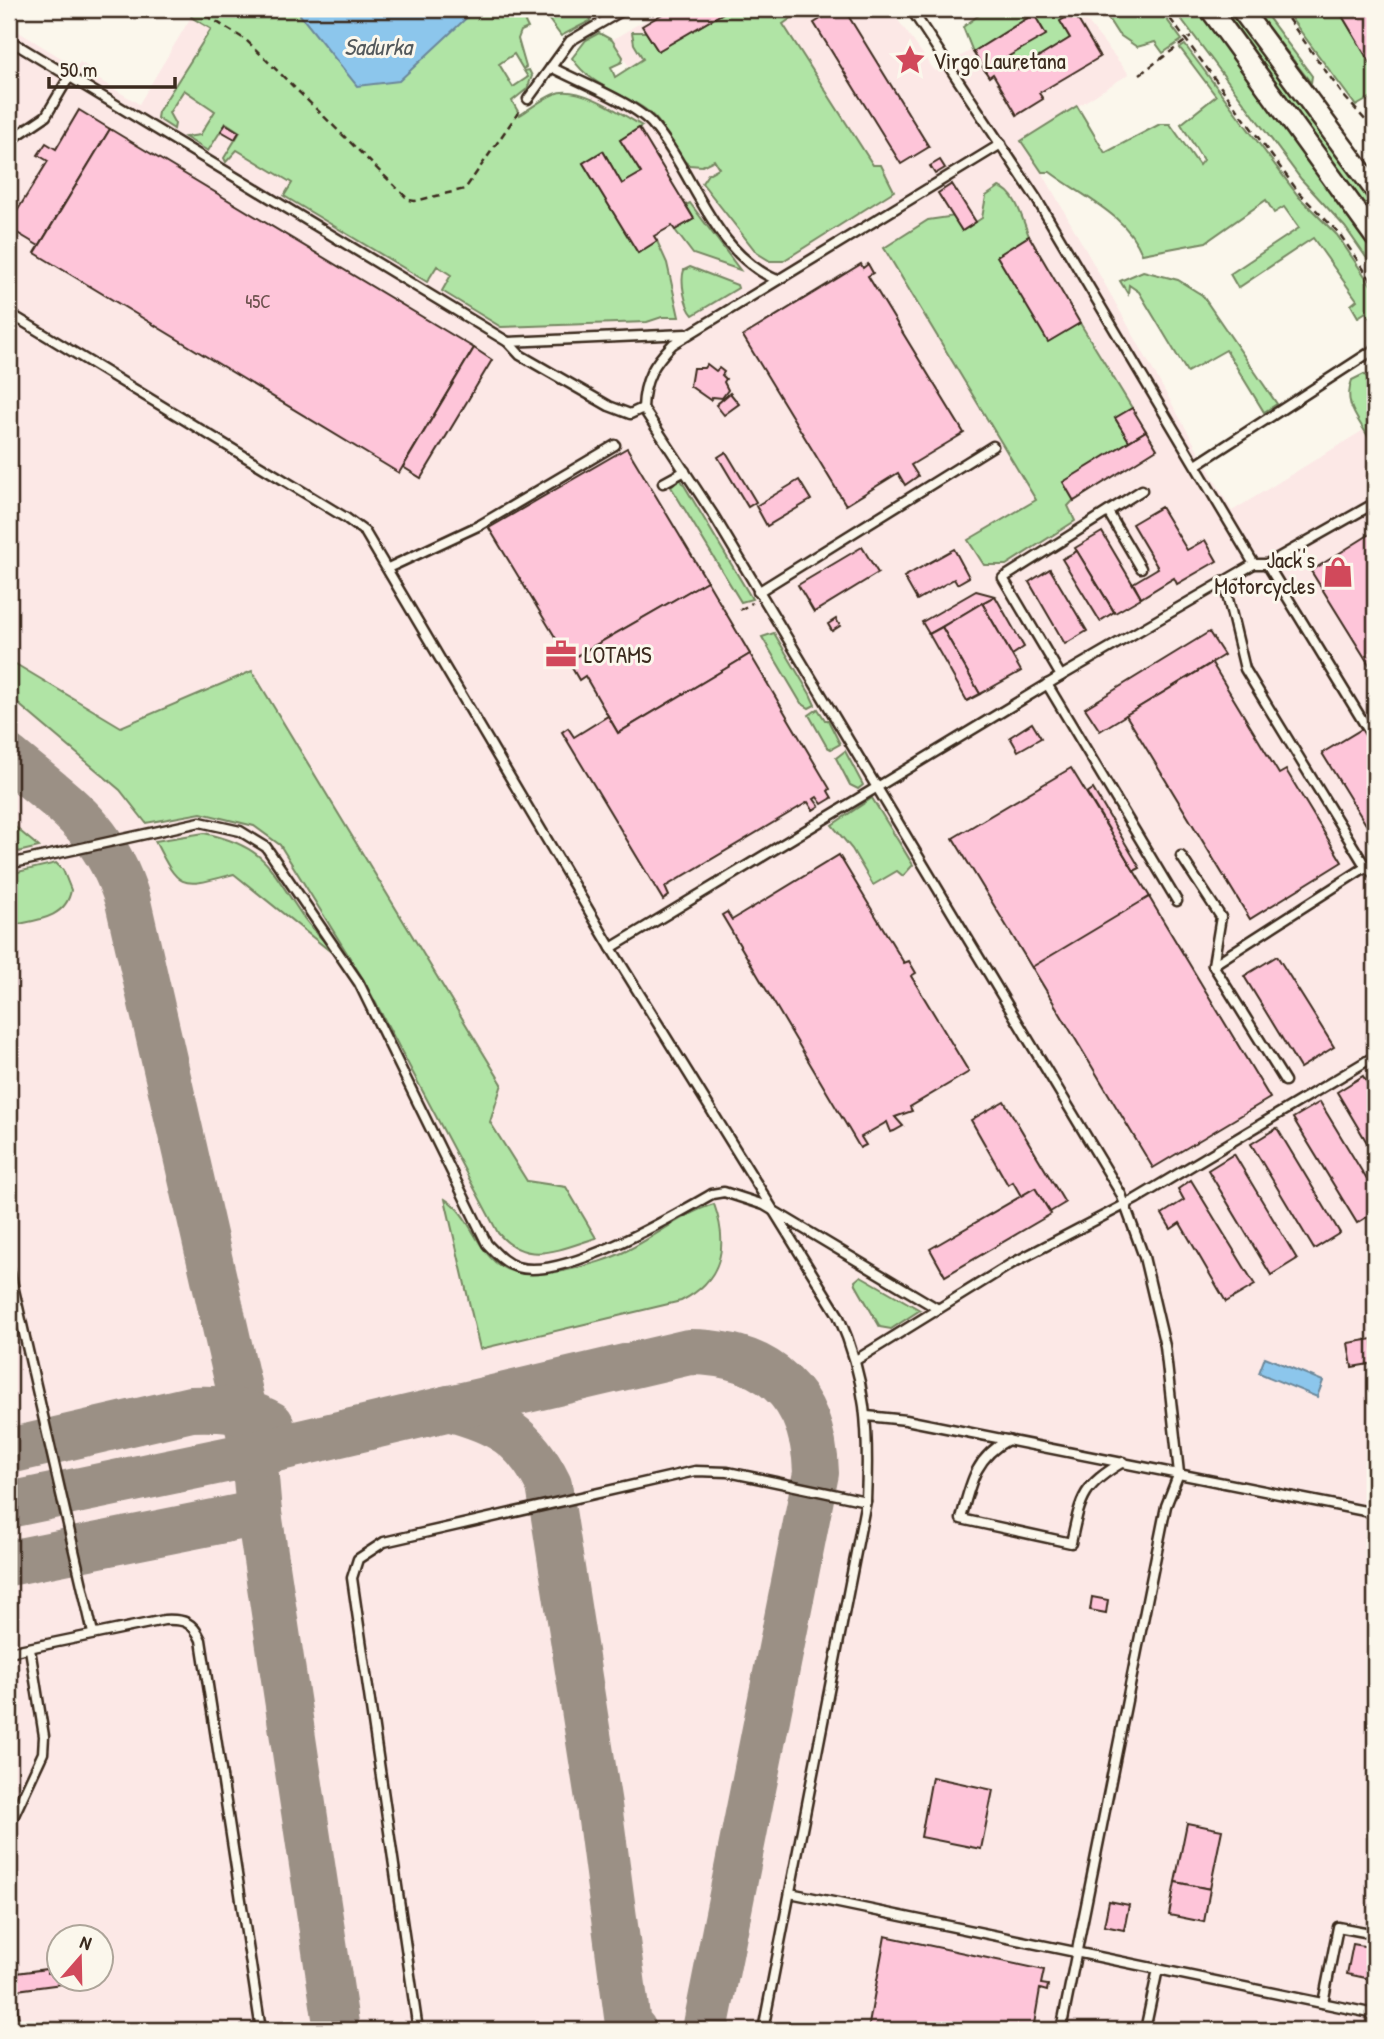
<svg xmlns="http://www.w3.org/2000/svg" width="1384" height="2039" font-family="'Patrick Hand',sans-serif">
<style>
.built{fill:#fce8e6;fill-rule:evenodd}
.green{fill:#b0e4a5;stroke:#768762;stroke-width:2}
.water{fill:#8cc6ec;stroke:#6c889a;stroke-width:2}
.lines{fill:none;stroke-linecap:round;stroke-linejoin:round}
.taxiway{stroke:#9b9085;stroke-width:46}
.building{fill:#fec5d9;stroke:#3b2a1e;stroke-width:2}
.service-casing{stroke:#3b2a1e;stroke-width:13}
.tertiary-casing{stroke:#3b2a1e;stroke-width:24}
.path{stroke:#3b2a1e;stroke-width:2.5;stroke-dasharray:7 5;stroke-linecap:butt}
.service{stroke:#fbf7ec;stroke-width:8}
.tertiary{stroke:#fbf7ec;stroke-width:19}
.labels{text-anchor:middle;dominant-baseline:central;stroke-width:6;stroke-linejoin:round;paint-order:stroke}
.number-label{font-size:19px;fill:#6c514d}
.poi-label{font-size:23px;fill:#3b2a1e;stroke:#fbf7ec;text-anchor:start}
.water-label{font-size:24px;font-style:italic;fill:#53595c;stroke:#fbf7ec}
</style>
<rect width="100%" height="100%" fill="#fbf7ec"/>
<filter id="ink" filterUnits="userSpaceOnUse"><feTurbulence type="fractalNoise" baseFrequency=".0143" numOctaves="2"/><feDisplacementMap in="SourceGraphic" scale="14" xChannelSelector="R" yChannelSelector="G"/><feConvolveMatrix kernelMatrix="1 2 1 2 8 2 1 2 1" color-interpolation-filters="sRGB"/></filter>
<g filter="url(#ink)">
<path class="built" d="M663,9H890L935,71L1034,14L1077,9L1129,74L1021,142L1042,172L1232,511L1375,423V2030H9V26L76,67L80,62L90,68L88,73L139,104L191,17L212,28L408,209L587,102L603,77L642,87L612,40ZM952,184L975,222L962,231L938,193ZM60,1938H102V1980H60Z"/>
<g class="green">
<path d="M195,9L589,10L592,15L590,21L561,36L544,13L536,17L533,12L523,18L528,28L521,31L518,39L526,67L523,69L514,54L499,64L513,87L528,77L524,71L529,70L532,76L527,89L512,101L520,115C531,108 542,99 554,94C577,83 622,114 642,126L620,140L641,173L622,184L603,151L583,163L638,252L657,241L667,263L679,317H662L647,322L501,327L442,291L451,275L437,266L427,282L284,196L292,183L237,150L226,162L224,158L240,132L226,123L208,151L185,137L200,135L215,111L184,90L169,113L175,124L174,129L157,118L158,112L211,29L191,17Z"/>
<path d="M730,9H804L783,24L873,165H881L894,191L783,261H770L757,253L702,183L708,174L719,168L714,160L702,166L689,165C671,152 667,126 649,112C623,92 591,87 572,58L586,40L599,33L612,40L623,57L622,62L611,67L615,77L643,59L634,44L632,32H646L658,51Z"/>
<polygon points="987,9 1080,9 1061,21 1070,38 1018,70 1009,56 1046,34 1034,15 973,52 963,27"/>
<polygon points="1102,9 1159,9 1182,40 1163,53 1155,42 1137,47 1118,34"/>
<polygon points="1174,9 1200,9 1209,20 1375,253 1375,270 1345,227 1301,179"/>
<polygon points="1224,9 1232,9 1375,204 1375,220"/>
<polygon points="1254,9 1262,9 1312,76 1311,83"/>
<polygon points="1284,9 1338,9 1375,71 1375,95 1356,106"/>
<path d="M1185,45L1299,197L1337,235L1375,291V326L1366,312L1358,317L1351,305L1357,300L1313,238L1238,288L1230,274L1299,228L1284,207L1274,213L1266,200L1206,242L1142,254C1126,214 1083,197 1050,172H1042L1021,141L1077,106L1105,153L1160,124H1170L1199,165L1203,160L1181,124L1216,96L1180,48Z"/>
<path d="M999,187C1016,191 1023,221 1029,236L997,256L1049,341L1080,323L1132,408L1115,418L1129,441L1068,506L1075,521L1006,565H984L968,540L1036,500L884,248L928,220L955,216L962,231L982,218L986,196Z"/>
<polygon points="690,203 740,270 693,254 675,230 694,219 686,205"/>
<path d="M690,267L737,285L738,288L693,315C685,307 680,281 684,270Z"/>
<polygon points="1143,271 1178,280 1202,295 1277,404 1264,412 1226,350 1187,372 1139,292 1129,285 1128,294 1120,281"/>
<path d="M1364,374L1375,386V433L1369,438C1357,417 1343,404 1352,380Z"/>
<polygon points="681,479 681,480 752,599 741,602 671,487"/>
<polygon points="774,633 810,694 815,705 809,708 801,703 762,637"/>
<path d="M9,660L121,727L252,671L502,1084L490,1122L527,1181L566,1187L596,1238C560,1249 527,1267 498,1233L363,979L280,845L254,826L201,813L146,823L120,790L9,696Z"/>
<polygon points="818,709 825,720 828,720 840,744 831,749 827,747 809,715"/>
<polygon points="845,751 863,785 858,789 850,785 836,758"/>
<polygon points="872,798 913,865 903,876 897,871 873,885 852,849 832,825"/>
<polygon points="9,822 39,847 9,854"/>
<path d="M204,833C268,847 270,869 304,918C315,933 329,946 341,960L234,874C181,888 180,891 155,841Z"/>
<path d="M56,863L63,870L71,890C66,920 33,920 9,926V874Z"/>
<path d="M445,1199C470,1214 475,1247 499,1265C526,1286 599,1265 628,1250C656,1236 684,1213 714,1204C729,1246 723,1280 681,1301L480,1349Z"/>
<polygon points="861,1276 920,1310 891,1329 880,1327 856,1285 855,1281"/>
</g>
<g class="water">
<polygon points="302,9 476,9 399,81 357,86 300,15"/>
<polygon points="1265,1357 1323,1381 1317,1397 1259,1373"/>
</g>
<g class="lines">
<g class="taxiway">
<path d="M9,758C66,806 105,827 128,902L254,1454L259,1513L337,2030"/>
<path d="M448,1408C500,1422 525,1436 549,1485L599,1805L628,2024L634,2030"/>
<path d="M9,1451L191,1409C219,1408 246,1409 271,1424"/>
<path d="M9,1505L254,1454L689,1352C768,1352 814,1394 816,1473L705,2030"/>
<polyline points="9,1563 259,1513"/>
</g>
</g>
<g class="building">
<polygon points="671,9 730,9 658,51 642,26"/>
<polygon points="837,9 844,9 929,147 901,164 814,23"/>
<polygon points="1338,9 1371,9 1375,16 1375,71"/>
<polygon points="1074,13 1100,57 1039,93 1043,99 1017,115 993,74 989,77 973,52 1034,14 1046,35 1009,56 1018,70 1070,38 1060,21"/>
<polygon points="79,110 110,129 39,246 9,228 9,224 48,161 38,155 46,143 56,149"/>
<polygon points="226,124 239,132 235,139 221,131"/>
<polygon points="639,128 694,219 675,230 672,226 654,236 657,241 638,253 583,163 603,151 622,184 641,173 620,140"/>
<polygon points="110,129 474,348 399,473 35,253"/>
<polygon points="940,160 945,168 935,174 930,166"/>
<polygon points="952,184 976,222 962,231 938,193"/>
<polygon points="1029,236 1080,323 1048,342 997,256"/>
<polygon points="861,264 863,268 868,264 873,273 868,276 964,433 911,465 918,476 905,485 898,473 846,505 743,336"/>
<polygon points="474,348 492,360 421,478 403,467"/>
<polygon points="707,364 716,371 719,368 724,372 722,375 726,379 724,382 728,390 722,398 713,397 710,400 690,386 693,368 704,368"/>
<polygon points="730,393 739,404 724,415 716,405"/>
<polygon points="1132,408 1146,431 1129,441 1115,418"/>
<polygon points="1146,431 1157,449 1074,501 1063,482"/>
<polygon points="627,448 707,581 569,660 489,528"/>
<polygon points="726,452 756,502 748,507 718,457"/>
<polygon points="799,480 811,500 767,526 756,506"/>
<polygon points="1161,507 1187,550 1205,540 1217,561 1177,584 1174,578 1141,598 1133,583 1158,568 1132,524"/>
<polygon points="1375,531 1375,674 1311,571"/>
<polygon points="1102,532 1141,598 1115,613 1075,548"/>
<polygon points="862,547 878,573 814,612 798,585"/>
<polygon points="954,549 969,577 957,584 954,579 917,600 904,577"/>
<polygon points="1077,551 1114,612 1100,621 1062,559"/>
<polygon points="1050,569 1087,631 1065,644 1029,582"/>
<polygon points="707,581 750,654 618,733 585,676 579,680 568,661"/>
<polygon points="976,591 995,596 929,634 922,622"/>
<polygon points="995,596 1024,647 1012,655 982,603"/>
<polygon points="982,603 1021,671 980,694 942,627"/>
<polygon points="836,619 840,626 832,631 828,624"/>
<polygon points="942,627 980,694 967,701 929,634"/>
<polygon points="1209,632 1224,655 1100,731 1085,708"/>
<polygon points="750,654 830,789 828,791 832,798 822,804 817,797 814,799 819,806 813,810 808,802 665,887 669,896 663,900 562,732 568,728 574,737 608,716 618,733"/>
<polygon points="1212,663 1279,774 1286,770 1342,862 1250,919 1126,715"/>
<polygon points="1032,723 1041,738 1018,751 1010,737"/>
<polygon points="1362,729 1375,751 1375,828 1370,831 1322,753"/>
<polygon points="1071,768 1150,897 1032,968 953,838"/>
<polygon points="1093,789 1140,868 1134,871 1087,793"/>
<polygon points="839,855 904,963 909,961 916,973 911,976 969,1072 910,1107 912,1111 895,1117 903,1126 894,1131 891,1132 887,1122 861,1137 866,1145 860,1148 722,915 727,912 732,920"/>
<polygon points="1149,897 1270,1098 1153,1168 1032,967"/>
<polygon points="1277,956 1334,1047 1300,1068 1244,976"/>
<polygon points="1363,1076 1375,1096 1375,1156 1337,1092"/>
<polygon points="1004,1101 1065,1203 1050,1212 1035,1188 1021,1196 1013,1182 1008,1185 971,1120"/>
<polygon points="1320,1102 1375,1193 1375,1212 1357,1223 1293,1118"/>
<polygon points="1277,1128 1340,1233 1314,1249 1251,1144"/>
<polygon points="1234,1154 1297,1259 1271,1275 1208,1170"/>
<polygon points="1191,1180 1255,1285 1226,1302 1180,1223 1171,1229 1162,1214 1184,1200 1178,1189"/>
<polygon points="1035,1188 1051,1214 945,1276 930,1249"/>
<polygon points="1373,1339 1375,1363 1352,1367 1348,1343"/>
<polygon points="1092,1597 1108,1600 1106,1613 1090,1610"/>
<polygon points="932,1777 993,1790 981,1849 921,1837"/>
<polygon points="1187,1823 1222,1830 1210,1889 1175,1882"/>
<polygon points="1175,1882 1210,1889 1204,1922 1169,1915"/>
<polygon points="1109,1901 1129,1905 1124,1930 1104,1926"/>
<polygon points="885,1936 1044,1970 1041,1984 1048,1985 1047,1991 1040,1989 1033,2030 868,2030"/>
<polygon points="1353,1944 1375,1948 1375,1980 1347,1974"/>
<polygon points="47,1969 47,1973 60,1972 60,1980 84,1981 9,1991 9,1974"/>
</g>
<g class="lines">
<defs>
<g id="service">
<polyline points="911,9 1036,198 1254,564"/>
<polyline points="9,40 508,342 520,355 609,406 630,414 643,408"/>
<path d="M551,67C577,81 637,104 654,126C695,175 712,252 777,280"/>
<polyline points="528,99 570,41 625,9"/>
<polyline points="9,141 46,116 69,77"/>
<path d="M1001,144L673,344C653,364 644,380 643,408L714,516L1121,1194L1144,1257L1165,1346L1179,1473L1166,1506L1061,2030"/>
<path d="M9,313L346,518L365,532L611,948L838,1315C867,1380 869,1431 866,1501L763,2030"/>
<polyline points="508,342 686,334"/>
<polyline points="1196,465 1375,349"/>
<polyline points="663,483 685,471"/>
<polyline points="1108,512 1141,568"/>
<polyline points="1267,564 1375,741"/>
<polyline points="388,568 480,525 615,445"/>
<polyline points="1224,582 1245,669 1367,869 1375,874"/>
<polyline points="758,592 993,446"/>
<polyline points="1061,676 1003,578 1142,490"/>
<polyline points="1047,684 1177,901"/>
<polyline points="1181,856 1221,917 1213,965 1285,1081"/>
<path d="M9,864L200,822L240,831L266,847L359,983L487,1244C496,1253 504,1263 517,1267C563,1281 672,1217 712,1194L724,1192L764,1205L938,1309"/>
<polyline points="611,948 1061,676 1254,564 1267,564 1375,503"/>
<polyline points="1213,965 1375,861"/>
<polyline points="9,1268 93,1633"/>
<polyline points="856,1360 1011,1264 1136,1199 1375,1056"/>
<polyline points="867,1416 906,1420 1375,1513"/>
<path d="M1008,1440C975,1457 970,1485 961,1519L1071,1543C1081,1497 1082,1486 1123,1462"/>
<path d="M9,1652L164,1620C184,1619 193,1622 201,1640L261,2030"/>
<polyline points="9,1826 43,1753 44,1736 30,1649"/>
<polyline points="790,1893 1375,2014"/>
<polyline points="9,1991 15,2030"/>
<polyline points="1323,2003 1338,1927 1375,1934"/>
<polyline points="418,2030 352,1578 358,1559 384,1542 695,1471 728,1472 866,1501"/>
<polyline points="1145,2030 1158,1969"/>
</g>
<g id="tertiary">
<polyline points="1210,9 1375,237"/>
<polyline points="1241,9 1375,190"/>
</g>
</defs>
<use href="#service" class="service-casing"/>
<use href="#tertiary" class="tertiary-casing"/>
<g class="path">
<polyline points="196,9 246,40 409,200 415,201 465,189 520,110"/>
<polyline points="1163,9 1300,194 1339,233 1375,286"/>
<polyline points="1281,9 1343,95 1375,131"/>
<polyline points="1140,74 1191,37"/>
<polyline points="740,610 752,603"/>
</g>
<use href="#service" class="service"/>
<use href="#tertiary" class="tertiary"/>
</g>
</g>
<defs>
<symbol id="sight-bare" viewBox="-9 -9 18 18"><path d="M0-6L1.8-2.2L6-1.7L2.9 1.2L3.7 5.4L0 3.3L-3.7 5.4L-2.9 1.2L-6-1.7L-1.8-2.2Z" fill="#d1495b" stroke="#fbf7ec" stroke-width="2.5" paint-order="stroke"/></symbol>
<symbol id="shop-bare" viewBox="-9 -9 18 18"><path d="M-5-2.5h2.3a2.7 3.5 0 0 1 5.4 0H5L5.5 6h-11ZM-1.5-2.5h3a1.5 2.3 0 0 0-3 0Z" fill="#d1495b" stroke="#fbf7ec" stroke-width="2.5" paint-order="stroke"/></symbol>
<symbol id="office-bare" viewBox="-9 -9 18 18"><path d="M-6-3h4V-5.5h4V-3h4V5H-6ZM-1-4.5V-3h2v-1.5ZM-6 0V1H6V0Z" fill="#d1495b" stroke="#fbf7ec" stroke-width="2.5" paint-order="stroke"/></symbol>
</defs>
<g fill-rule="evenodd">
<use href="#sight-bare" x="888" y="38" width="44" height="44"/>
<use href="#shop-bare" x="1316" y="550" width="44" height="44"/>
<use href="#office-bare" x="539" y="632" width="44" height="44"/>
</g>
<g class="labels">
<g class="number-label">
<text x="258" y="301">45C</text>
</g>
<g class="poi-label">
<text x="933" y="60">Virgo Lauretana</text>
<text x="1315" y="559" text-anchor="end">Jack's<tspan x="1315" dy="26">Motorcycles</tspan></text>
<text x="584" y="654">LOTAMS</text>
</g>
<g class="water-label">
<text x="378" y="46">Sadurka</text>
</g>
</g>
<rect width="1384" height="2039" fill="none" stroke="#fbf7ec" stroke-width="35"/>
<rect x="18" y="18" width="1349" height="2004" fill="none" stroke="#3b2a1e" stroke-width="2.5" filter="url(#ink)"/>
<g transform="translate(80 1958) rotate(20)"><circle r="33" fill="#fbf7ec" stroke="#aea59a" stroke-width="2"/>
<path d="M0-5L12 26L0 18L-12 26Z" fill="#d1495b"/>
<text y="-10" font-size="19" font-weight="bold" text-anchor="middle" fill="#3b2a1e">N</text>
</g>
<path d="M49 77v10h126v-10" fill="none" stroke="#3b2a1e" stroke-width="3.5"/>
<text x="60" y="77" font-size="21" fill="#3b2a1e" stroke="#fbf7ec" stroke-width="5" paint-order="stroke">50 m</text>
</svg>
